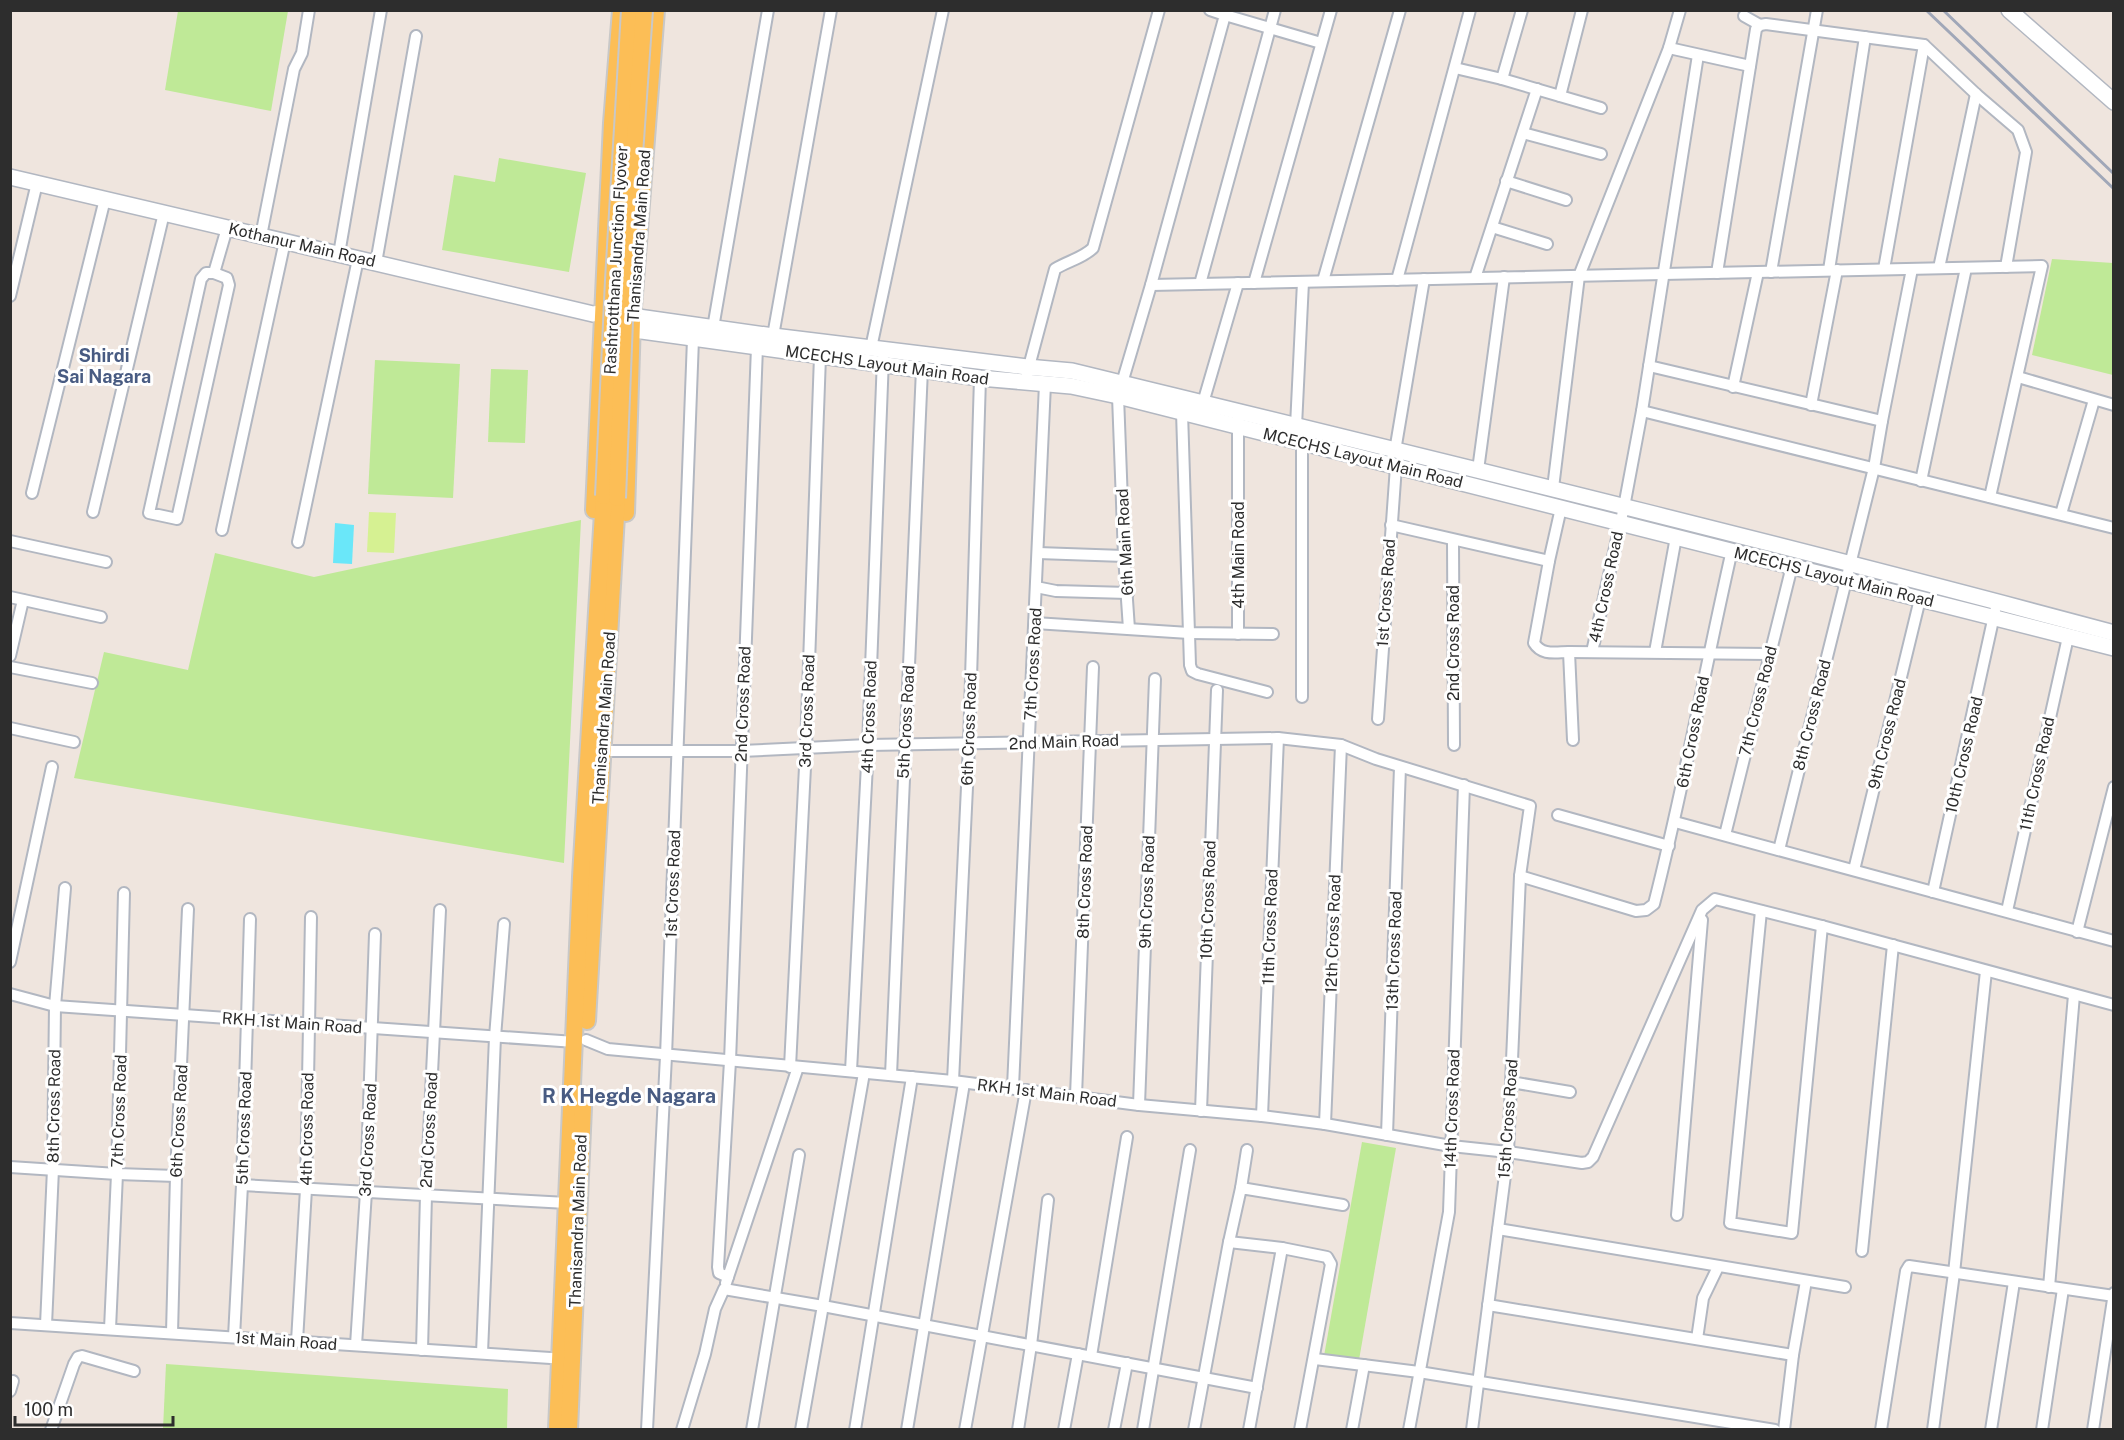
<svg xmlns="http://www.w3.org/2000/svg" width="2124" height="1440" font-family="'Public Sans',sans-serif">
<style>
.green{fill:#bfe997}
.pitch{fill:#d6f192}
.water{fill:#6ae7f9}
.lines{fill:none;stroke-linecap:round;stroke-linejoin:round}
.street-casing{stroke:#b2b7c1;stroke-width:14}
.secondary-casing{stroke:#b2b7c1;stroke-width:18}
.primary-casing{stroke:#c8c8c8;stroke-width:20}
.street{stroke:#fff;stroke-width:10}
.secondary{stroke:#fff;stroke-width:15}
.primary{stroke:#fcbe56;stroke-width:16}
.rail{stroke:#a0a7b8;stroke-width:3}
.primary-bridge-casing{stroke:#c8c8c8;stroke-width:20;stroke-linecap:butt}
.primary-bridge{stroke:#fcbe56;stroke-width:16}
.labels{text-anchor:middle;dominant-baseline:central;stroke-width:6;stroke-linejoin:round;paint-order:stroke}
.street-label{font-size:16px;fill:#2d2d2d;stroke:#fff}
.neighbourhood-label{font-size:18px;font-weight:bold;fill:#485b82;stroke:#fff}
.quarter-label{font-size:20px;font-weight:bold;fill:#485b82;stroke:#fff}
</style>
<rect width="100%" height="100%" fill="#efe5de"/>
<g class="green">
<polygon points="178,11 288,11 271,111 165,90"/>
<polygon points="499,158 586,173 569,272 442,250 454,175 495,182"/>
<polygon points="2052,259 2113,263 2113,375 2032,355"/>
<polygon points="375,360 460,364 453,498 368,494"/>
<polygon points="491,369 528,370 525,443 488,442"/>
<polygon points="581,520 564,863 74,778 104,652 188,670 215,553 314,577"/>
<polygon points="1362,1142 1396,1148 1359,1360 1324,1356"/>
<polygon points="166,1364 508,1389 507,1429 163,1429"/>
</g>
<polygon class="pitch" points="369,512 396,513 394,553 367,552"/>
<polygon class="water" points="335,523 354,525 352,564 333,563"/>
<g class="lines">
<defs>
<g id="street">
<polyline points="1225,15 1321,43"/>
<polyline points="1744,16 1760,25"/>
<polyline points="1669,48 1750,66"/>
<polyline points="1455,68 1502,79 1601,108"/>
<polyline points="1502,79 1522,10"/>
<polyline points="1560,96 1582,10"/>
<polyline points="1523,133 1601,154"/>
<polyline points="1506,181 1566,200"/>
<polyline points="1492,227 1547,244"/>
<polyline points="261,236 294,69 302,53 309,10"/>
<polyline points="339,254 381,10"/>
<polyline points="376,263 416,36"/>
<polyline points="1939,268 1976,94"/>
<polyline points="1884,269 1924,45"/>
<polyline points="1829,270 1865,37"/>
<polyline points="1771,272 1817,10"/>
<polygon points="206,273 214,273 227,278 229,285 177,519 149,513 201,279"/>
<polyline points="214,273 227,228"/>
<polyline points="1717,273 1756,29 1760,25 1766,24 1924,45 1976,94 2018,130 2026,152 2006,267"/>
<polyline points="1475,278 1537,89"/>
<polyline points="1397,280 1470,10"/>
<polyline points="1323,281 1400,10"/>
<polyline points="1254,283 1331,10"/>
<polyline points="1200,284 1275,10"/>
<polyline points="1151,285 2042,266 1990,497"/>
<polyline points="10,296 37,183"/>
<polyline points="713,328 768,10"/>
<polyline points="773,336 831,10"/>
<polyline points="871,348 943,10"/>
<polyline points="1649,366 1882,421"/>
<path d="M1027,374L1055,269C1068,261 1083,258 1093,248L1159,10"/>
<polyline points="2018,377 2114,405"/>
<polyline points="1122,383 1151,285 1225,15 1210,10"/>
<polyline points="1733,387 1758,272"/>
<polyline points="1118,396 1124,556 1129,629"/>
<polyline points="1203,403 1238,283"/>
<polyline points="1811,405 1837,270"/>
<polyline points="1642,411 2114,528"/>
<polyline points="1182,412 1190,665 1192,671 1198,674 1267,692"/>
<polyline points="1238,422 1238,634"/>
<polyline points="1296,426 1303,282"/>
<polyline points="1302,443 1302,697"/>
<polyline points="1395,451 1424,279"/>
<polyline points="1478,470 1504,277"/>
<polyline points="1921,481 1966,268"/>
<polyline points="1553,488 1579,276 1669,48 1680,10"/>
<polyline points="32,493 105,199"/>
<path d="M1561,508L1549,561L1534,643C1542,656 1556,652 1569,652L1573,740"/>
<polyline points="93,512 164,213"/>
<polyline points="2061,514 2094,400"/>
<polyline points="1391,525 1549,561"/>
<polyline points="222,530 285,241"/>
<polyline points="10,541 106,562"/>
<polyline points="1453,541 1454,745"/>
<polyline points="298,542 358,259"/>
<polyline points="1038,553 1124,556"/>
<polyline points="1036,587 1056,591 1128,593"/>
<polyline points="10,597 101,617"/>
<polyline points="1035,623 1189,633 1273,634"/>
<polyline points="1569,652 1769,654"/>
<polyline points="1592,652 1624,507 1642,411 1698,55"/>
<polyline points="1655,652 1676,537"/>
<polyline points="10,656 23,600"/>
<polyline points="10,667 92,683"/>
<polyline points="1378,719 1396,466"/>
<polyline points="10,728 74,742"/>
<polyline points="597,751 741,751 868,745 1278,738 1341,745 1376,759 1530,806 1520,876 1508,1152 1472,1430"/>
<polyline points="1558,815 1669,846"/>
<polyline points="1675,822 2114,941"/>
<polyline points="1725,835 1792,566"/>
<polyline points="1779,850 1874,468 1882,421 1912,269"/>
<polyline points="1854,870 1920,599"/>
<path d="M1520,876L1636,911L1646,910L1654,904C1684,787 1705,668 1732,550"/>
<polyline points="1933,892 1995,611"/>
<polyline points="1761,911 1730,1223 1792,1233 1822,926"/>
<polyline points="2007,911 2068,637"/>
<polyline points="2077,932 2114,787"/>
<polyline points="10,962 52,767"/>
<polyline points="10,994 55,1006 575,1042"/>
<polyline points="586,1040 608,1049 953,1081 1139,1105 1262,1116 1325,1124 1451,1146 1508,1152 1582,1163 1588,1162 1593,1157 1702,910 1715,899 1822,926 2114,1005"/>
<polyline points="790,1067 806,747 820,356"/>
<polyline points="851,1071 868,745 883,358"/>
<polyline points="891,1075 922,369"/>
<polyline points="953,1081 969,745 980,378"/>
<polyline points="1511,1082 1570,1092"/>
<polyline points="1013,1087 1045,384"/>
<polyline points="1076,1096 1093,667"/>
<polyline points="1139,1105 1155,679"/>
<polyline points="1201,1111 1217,690"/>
<polyline points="1262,1116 1278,738"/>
<polyline points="1325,1124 1341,745"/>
<polyline points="1387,1135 1400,767"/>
<polyline points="10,1167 117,1174 176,1176"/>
<polyline points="242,1185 567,1203"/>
<polyline points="1241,1188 1247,1150"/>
<polyline points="1677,1215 1702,920"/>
<polyline points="1498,1229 1845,1287"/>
<polyline points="1229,1242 1282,1248 1327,1257 1331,1264 1300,1430"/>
<polyline points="1862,1251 1893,945"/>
<polyline points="728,1277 719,1273 718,1267 730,1061 757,347"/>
<polyline points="726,1283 798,1067"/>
<polyline points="2049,1287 2074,995"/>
<polyline points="1488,1305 1793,1355"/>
<polyline points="10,1323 566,1359"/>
<polyline points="46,1325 53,1169 55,1006 65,888"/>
<polyline points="110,1329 117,1174 124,893"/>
<polyline points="172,1333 176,1176 188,909"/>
<polyline points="234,1337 242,1185 250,919"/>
<polyline points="1697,1339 1703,1298 1718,1267"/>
<polyline points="297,1341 306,1189 311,917"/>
<polyline points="356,1345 366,1192 375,934"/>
<polyline points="422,1350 426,1195 440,910"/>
<polyline points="482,1353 495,1037 504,924"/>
<polyline points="1091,1356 1127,1137"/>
<polyline points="1315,1359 1419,1372 1775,1430"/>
<polyline points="10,1391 13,1381"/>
<polyline points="51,1430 74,1364 78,1357 82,1356 134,1371"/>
<polyline points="647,1430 666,1056 693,339"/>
<polyline points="682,1430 705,1354 715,1309 724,1289 823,1306 1257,1388"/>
<polyline points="752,1430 799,1155"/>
<polyline points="801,1430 864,1073"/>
<polyline points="855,1430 912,1077"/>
<polyline points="907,1430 964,1083"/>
<polyline points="965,1430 1026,1090"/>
<polyline points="1018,1430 1031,1345 1048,1200"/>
<polyline points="1064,1430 1078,1354"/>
<polyline points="1114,1430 1127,1363"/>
<polyline points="1143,1430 1190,1150"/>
<polyline points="1194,1430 1229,1242 1241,1188 1343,1205"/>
<polyline points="1249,1430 1282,1248"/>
<polyline points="1352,1430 1364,1365"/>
<polyline points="1409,1430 1449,1212 1464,785"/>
<polyline points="1784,1430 1793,1355 1806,1281"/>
<polyline points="1881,1430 1906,1271 1909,1266 2114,1296"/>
<polyline points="1933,1430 1954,1273 1986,971"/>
<polyline points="1991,1430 2014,1282"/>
<polyline points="2042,1430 2063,1289"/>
<polyline points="2093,1430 2114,1293"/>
</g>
<g id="secondary">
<polyline points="2009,10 2114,102"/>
<path d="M10,177L593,314L603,312L773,336L1027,367L1072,371C1420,456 1768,540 2114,633"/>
<polyline points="620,328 980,378 1071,386 1118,396 2114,648"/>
</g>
<g id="primary">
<polyline points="594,510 612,123 621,10"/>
<polyline points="626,513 632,320 656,10"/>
<polyline points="587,1021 617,498"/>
<polyline points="557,1430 581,877 604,496"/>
<polyline points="569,1430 583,1107"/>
</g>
</defs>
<use href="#street" class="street-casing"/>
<use href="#secondary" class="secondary-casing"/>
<use href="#primary" class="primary-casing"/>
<use href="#street" class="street"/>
<use href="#secondary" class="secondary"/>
<use href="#primary" class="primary"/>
<g class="rail">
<polyline points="1926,10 2114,189"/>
<polyline points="1943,10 2114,174"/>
</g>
<defs>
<g id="primary-bridge">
<polyline points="604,496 614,280 630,10"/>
<polyline points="617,498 626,270 644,10"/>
</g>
</defs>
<use href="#primary-bridge" class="primary-bridge-casing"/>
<use href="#primary-bridge" class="primary-bridge"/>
</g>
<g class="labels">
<g class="street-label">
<text transform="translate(639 236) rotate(-86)">Thanisandra Main Road</text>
<text transform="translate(302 245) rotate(13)">Kothanur Main Road</text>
<text transform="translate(616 260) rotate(-87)">Rashtrotthana Junction Flyover</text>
<text transform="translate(887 365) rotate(8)">MCECHS Layout Main Road</text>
<text transform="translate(1363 458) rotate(14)">MCECHS Layout Main Road</text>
<text transform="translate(1125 542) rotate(-93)">6th Main Road</text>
<text transform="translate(1238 555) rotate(-90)">4th Main Road</text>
<text transform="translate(1834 577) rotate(14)">MCECHS Layout Main Road</text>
<text transform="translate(1606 587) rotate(-78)">4th Cross Road</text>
<text transform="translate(1386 593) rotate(-86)">1st Cross Road</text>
<text transform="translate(1453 643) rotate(-90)">2nd Cross Road</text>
<text transform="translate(1033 664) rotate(-87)">7th Cross Road</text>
<text transform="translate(1758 701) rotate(-76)">7th Cross Road</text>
<text transform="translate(743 704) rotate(-88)">2nd Cross Road</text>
<text transform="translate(807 711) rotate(-88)">3rd Cross Road</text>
<text transform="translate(1812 715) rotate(-76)">8th Cross Road</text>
<text transform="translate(869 717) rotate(-88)">4th Cross Road</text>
<text transform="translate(604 718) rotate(-86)">Thanisandra Main Road</text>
<text transform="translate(906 722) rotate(-87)">5th Cross Road</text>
<text transform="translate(969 729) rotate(-88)">6th Cross Road</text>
<text transform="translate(1693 732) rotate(-79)">6th Cross Road</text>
<text transform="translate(1887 734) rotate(-76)">9th Cross Road</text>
<text transform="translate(1064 742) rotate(-2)">2nd Main Road</text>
<text transform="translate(1964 755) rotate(-77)">10th Cross Road</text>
<text transform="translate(2037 774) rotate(-78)">11th Cross Road</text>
<text transform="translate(1085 882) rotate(-88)">8th Cross Road</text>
<text transform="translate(673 884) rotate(-88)">1st Cross Road</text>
<text transform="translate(1147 892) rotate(-88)">9th Cross Road</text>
<text transform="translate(1208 900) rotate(-88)">10th Cross Road</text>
<text transform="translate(1270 927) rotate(-88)">11th Cross Road</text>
<text transform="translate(1333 934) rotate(-88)">12th Cross Road</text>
<text transform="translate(1394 951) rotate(-88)">13th Cross Road</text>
<text transform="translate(292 1023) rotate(4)">RKH 1st Main Road</text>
<text transform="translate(1047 1093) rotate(7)">RKH 1st Main Road</text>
<text transform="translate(54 1106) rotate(-89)">8th Cross Road</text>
<text transform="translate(1452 1109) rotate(-88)">14th Cross Road</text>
<text transform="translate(119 1111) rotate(-88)">7th Cross Road</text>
<text transform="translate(1508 1119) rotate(-86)">15th Cross Road</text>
<text transform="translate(179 1121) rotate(-87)">6th Cross Road</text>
<text transform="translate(244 1128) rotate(-88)">5th Cross Road</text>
<text transform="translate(307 1129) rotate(-89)">4th Cross Road</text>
<text transform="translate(429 1130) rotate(-87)">2nd Cross Road</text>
<text transform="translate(368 1140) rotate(-87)">3rd Cross Road</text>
<text transform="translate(578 1221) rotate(-88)">Thanisandra Main Road</text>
<text transform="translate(286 1341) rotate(4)">1st Main Road</text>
</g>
<g class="neighbourhood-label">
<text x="104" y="355">Shirdi<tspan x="104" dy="21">Sai Nagara</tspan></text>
</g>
<g class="quarter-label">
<text x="629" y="1096">R K Hegde Nagara</text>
</g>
</g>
<rect width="2124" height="1440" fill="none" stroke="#2d2d2d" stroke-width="24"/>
<path d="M15 1416v9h158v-9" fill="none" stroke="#2d2d2d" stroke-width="3"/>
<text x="24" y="1416" font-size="18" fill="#2d2d2d" stroke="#ffffff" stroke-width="4.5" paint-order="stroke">100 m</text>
</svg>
